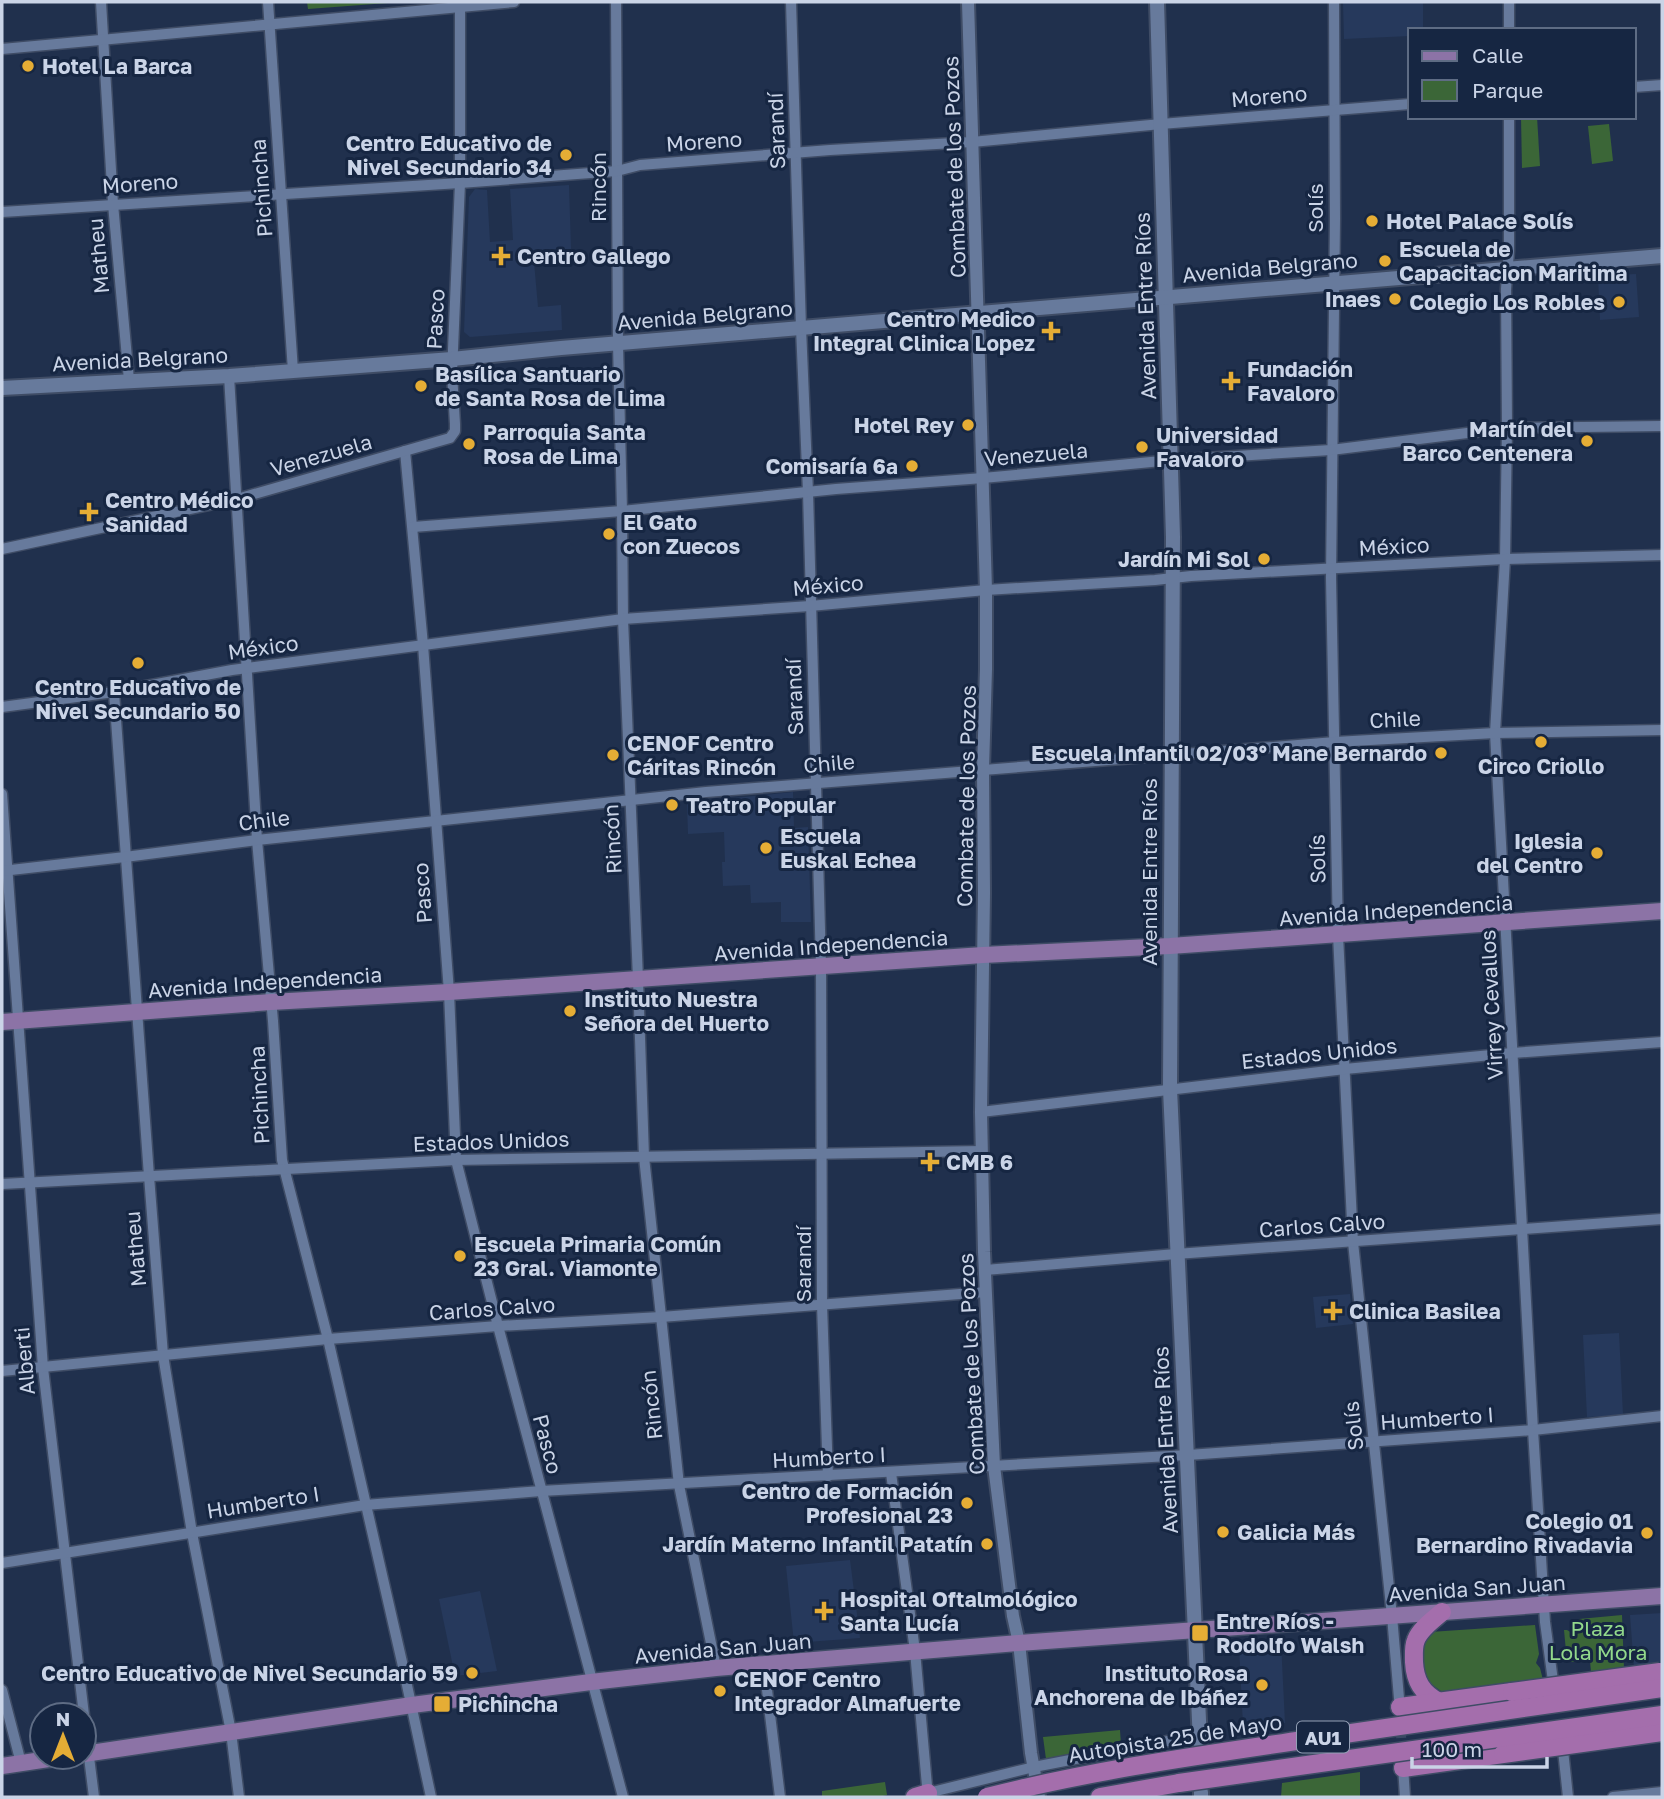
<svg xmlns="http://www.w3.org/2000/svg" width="1664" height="1799" font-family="'Golos Text',sans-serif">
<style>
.built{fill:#26395c}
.green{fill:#3b6637}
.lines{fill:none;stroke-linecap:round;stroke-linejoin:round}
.minor-tunnel{stroke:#3a4964;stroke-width:10;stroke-dasharray:10 5;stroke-linecap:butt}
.minor-casing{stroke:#3f4c65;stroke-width:13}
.tertiary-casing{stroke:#3f4c65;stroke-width:16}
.secondary-casing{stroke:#3f4c65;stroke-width:18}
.primary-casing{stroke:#3f4c65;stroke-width:19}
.motorway-casing{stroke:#3f4c65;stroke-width:21}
.minor{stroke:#677a9c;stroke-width:10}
.tertiary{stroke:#677a9c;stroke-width:12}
.secondary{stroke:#677a9c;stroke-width:14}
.primary{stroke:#8c73a6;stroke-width:16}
.motorway{stroke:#a46eac;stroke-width:18}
.motorway-bridge-casing{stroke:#3f4c65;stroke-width:21;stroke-linecap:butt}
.motorway-bridge{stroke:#a46eac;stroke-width:18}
.poi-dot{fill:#e5ad35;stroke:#162642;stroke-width:2.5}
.labels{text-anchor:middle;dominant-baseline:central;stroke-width:6;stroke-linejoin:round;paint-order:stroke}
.shield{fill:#162642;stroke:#94a0b6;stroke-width:2}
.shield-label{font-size:19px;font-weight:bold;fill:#cad4e7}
.poi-label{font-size:21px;font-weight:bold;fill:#cad4e7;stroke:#162642;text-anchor:start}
.street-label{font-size:21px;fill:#cad4e7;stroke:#162642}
.park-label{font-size:21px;fill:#92d88b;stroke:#162642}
</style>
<rect width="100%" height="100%" fill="#20304d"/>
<g class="built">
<polygon points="1343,2 1423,2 1423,30 1410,30 1410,36 1344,39"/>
<polygon points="569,185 571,249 537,250 534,262 538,307 561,305 562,330 470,337 464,332 469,197 475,189 487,190 490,242 513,240 510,189"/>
<polygon points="1636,274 1639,317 1600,320 1598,276"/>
<polygon points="793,792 794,828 808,827 811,922 781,922 781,902 751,903 750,885 723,886 722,862 725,862 724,832 688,834 687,803"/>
<polygon points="1350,1294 1353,1324 1316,1328 1313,1297"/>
<polygon points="1619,1333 1623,1415 1587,1417 1583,1335"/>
<polygon points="850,1560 860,1638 794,1643 786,1566"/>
<polygon points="480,1591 497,1671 455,1676 439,1599"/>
<polygon points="1662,1613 1662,1666 1634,1668 1630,1615"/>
<polygon points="1281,1642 1285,1723 1243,1725 1239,1646"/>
</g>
<g class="green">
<polygon points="307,2 401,2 308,9"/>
<polygon points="1521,117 1537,117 1540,166 1522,168"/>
<polygon points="1609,124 1613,161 1592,164 1588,126"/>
<polygon points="1622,1615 1624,1669 1591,1672 1590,1661 1567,1662 1564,1630 1567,1630 1572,1633 1574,1631 1574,1624 1579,1619"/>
<polygon points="1535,1625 1539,1654 1536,1663 1540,1668 1543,1680 1445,1694 1420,1676 1418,1643 1430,1632"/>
<polygon points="1120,1730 1121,1745 1046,1759 1043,1737"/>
<polygon points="1360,1772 1360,1797 1281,1797 1282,1783"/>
<polygon points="885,1782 887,1795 879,1797 822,1797 822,1791"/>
</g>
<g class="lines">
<polyline class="minor-tunnel" points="1400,1713 1402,1754"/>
<defs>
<g id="minor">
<polyline points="101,2 113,204 129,380"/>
<polyline points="268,2 293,371"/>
<polyline points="616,2 618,344 622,511 623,619 638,979 644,1157 679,1485 716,1668"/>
<polyline points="791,2 801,328 808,492 821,966 822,1305 828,1476"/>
<polyline points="1334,2 1335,219 1331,578 1338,935 1353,1242 1392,1616 1400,1710"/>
<polyline points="1509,30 1509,2"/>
<polyline points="2,49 514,2"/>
<polyline points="1634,87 1662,85"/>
<polyline points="1509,117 1509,251 1506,289 1507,428 1505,559 1495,733 1533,1430 1545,1622 1553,1681"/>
<polyline points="2,212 460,183 617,171 640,165 830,150 972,142 1161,124 1410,104"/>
<polyline points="229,376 257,840 273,1021 282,1160 328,1339 402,1662 431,1797"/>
<polyline points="405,451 423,645 449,992 456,1160 498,1326 623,1797"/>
<polyline points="413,527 622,511 836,489 983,478 1172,460 1331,450 1507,428 1662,426"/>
<polyline points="2,549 237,499 450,438 455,431 455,424 452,373 460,183 460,2"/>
<polyline points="114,692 149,1176 163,1355 192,1533 231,1732 239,1797"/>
<polyline points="2,707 114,692 232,670 623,619 810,606 986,590 1155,580 1191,576 1505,559 1662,555"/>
<polyline points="2,794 43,1368 84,1715"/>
<polyline points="2,871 125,857 257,840 706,792 1335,742 1495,733 1662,730"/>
<polyline points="981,1112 1345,1069 1512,1053 1662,1042"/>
<polyline points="2,1184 456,1160 982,1151"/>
<polyline points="985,1270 1176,1254 1662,1219"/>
<polyline points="2,1371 328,1339 498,1326 661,1317 986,1292"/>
<polyline points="891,1473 915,1651 928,1797"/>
<polyline points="2,1563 365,1505 541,1491 1188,1455 1533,1430 1662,1416"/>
<polyline points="764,1665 780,1797"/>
<polyline points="2,1690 21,1763"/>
<polyline points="84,1717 94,1797"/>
<polyline points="1563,1750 1568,1797"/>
<polyline points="1403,1766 1405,1797"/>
<polyline points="928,1793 1034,1767 1199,1735"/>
<polyline points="1613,1797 1662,1792"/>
</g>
<polyline id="tertiary" points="968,2 986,590 986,669 983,769 984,893 981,1112 984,1252 994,1466 1013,1616 1019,1643 1031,1753 1039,1797"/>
<g id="secondary">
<polyline points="1157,2 1173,537 1170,1089 1200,1742"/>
<polyline points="2,388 229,376 452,359 561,348 1662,256"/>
<polyline points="1201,1792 1201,1797"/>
</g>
<g id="primary">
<polyline points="2,1022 271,1002 449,992 983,955 1170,946 1662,911"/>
<polyline points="84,1754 412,1705 591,1682 716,1668 1019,1643 1662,1596"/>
<polyline points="2,1766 62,1757"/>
</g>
<g id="motorway">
<path d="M1439,1702C1422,1693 1415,1681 1414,1662C1414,1655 1413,1647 1416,1640C1420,1629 1433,1620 1442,1612"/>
<polyline points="1400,1707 1512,1692"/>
<polyline points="1403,1768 1503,1754"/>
<polyline points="915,1797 928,1793"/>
<polyline points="1100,1797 1179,1783"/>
</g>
</defs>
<use href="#minor" class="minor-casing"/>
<use href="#tertiary" class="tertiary-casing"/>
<use href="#secondary" class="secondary-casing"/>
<use href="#primary" class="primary-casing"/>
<use href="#motorway" class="motorway-casing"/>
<use href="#minor" class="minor"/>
<use href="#tertiary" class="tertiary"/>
<use href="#secondary" class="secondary"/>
<use href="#primary" class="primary"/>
<use href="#motorway" class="motorway"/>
<defs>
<g id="motorway-bridge">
<polyline points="1512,1692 1660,1672"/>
<polyline points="1503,1754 1662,1732"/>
<polyline points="1179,1783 1662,1715"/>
<path d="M987,1797C1093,1770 1202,1755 1310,1739C1428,1722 1545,1705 1662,1688"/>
</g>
</defs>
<use href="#motorway-bridge" class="motorway-bridge-casing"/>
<use href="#motorway-bridge" class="motorway-bridge"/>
</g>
<g class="poi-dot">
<circle cx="28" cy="66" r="7"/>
<circle cx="566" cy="155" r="7"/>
<circle cx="1372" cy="221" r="7"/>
<path d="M497.5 245.5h7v7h7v7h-7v7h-7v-7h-7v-7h7z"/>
<circle cx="1385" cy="261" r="7"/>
<circle cx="1395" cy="299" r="7"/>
<circle cx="1619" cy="302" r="7"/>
<path d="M1047.5 320.5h7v7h7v7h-7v7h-7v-7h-7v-7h7z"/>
<path d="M1227.5 370.5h7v7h7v7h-7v7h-7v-7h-7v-7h7z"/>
<circle cx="421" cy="386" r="7"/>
<circle cx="968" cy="425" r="7"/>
<circle cx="1587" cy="441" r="7"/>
<circle cx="469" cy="444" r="7"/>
<circle cx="1142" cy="447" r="7"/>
<circle cx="912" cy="466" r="7"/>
<path d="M85.5 501.5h7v7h7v7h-7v7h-7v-7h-7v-7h7z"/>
<circle cx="609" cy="534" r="7"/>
<circle cx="1264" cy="559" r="7"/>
<circle cx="138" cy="663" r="7"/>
<circle cx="1541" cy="742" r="7"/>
<circle cx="1441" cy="753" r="7"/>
<circle cx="613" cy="755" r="7"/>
<circle cx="672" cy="805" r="7"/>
<circle cx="766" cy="848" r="7"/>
<circle cx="1597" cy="853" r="7"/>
<circle cx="570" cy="1011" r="7"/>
<path d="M926.5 1151.5h7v7h7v7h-7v7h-7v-7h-7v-7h7z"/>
<circle cx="460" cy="1256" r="7"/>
<path d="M1329.5 1300.5h7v7h7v7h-7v7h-7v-7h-7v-7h7z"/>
<circle cx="967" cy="1503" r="7"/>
<circle cx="1223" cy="1532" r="7"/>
<circle cx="1647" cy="1533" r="7"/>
<circle cx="987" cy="1544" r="7"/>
<path d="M820.5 1600.5h7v7h7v7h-7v7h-7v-7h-7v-7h7z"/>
<rect x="1191" y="1624" width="18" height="18" rx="3.5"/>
<circle cx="472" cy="1673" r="7"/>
<circle cx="1262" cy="1685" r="7"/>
<circle cx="720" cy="1691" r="7"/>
<rect x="433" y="1695" width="18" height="18" rx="3.5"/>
</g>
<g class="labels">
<rect class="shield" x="1297" y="1721.5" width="52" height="31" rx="5"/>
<g class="shield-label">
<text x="1323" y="1737">AU1</text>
</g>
<g class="poi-label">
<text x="42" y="66">Hotel La Barca</text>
<text x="552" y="143" text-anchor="end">Centro Educativo de<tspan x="552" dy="24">Nivel Secundario 34</tspan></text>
<text x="1386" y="221">Hotel Palace Solís</text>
<text x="1399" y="249">Escuela de<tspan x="1399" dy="24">Capacitacion Maritima</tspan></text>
<text x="517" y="256">Centro Gallego</text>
<text x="1381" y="299" text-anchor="end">Inaes</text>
<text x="1605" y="302" text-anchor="end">Colegio Los Robles</text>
<text x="1035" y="319" text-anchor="end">Centro Medico<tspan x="1035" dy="24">Integral Clinica Lopez</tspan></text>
<text x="1247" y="369">Fundación<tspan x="1247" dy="24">Favaloro</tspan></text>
<text x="435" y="374">Basílica Santuario<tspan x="435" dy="24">de Santa Rosa de Lima</tspan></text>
<text x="954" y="425" text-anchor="end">Hotel Rey</text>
<text x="1573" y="429" text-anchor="end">Martín del<tspan x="1573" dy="24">Barco Centenera</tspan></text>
<text x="483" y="432">Parroquia Santa<tspan x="483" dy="24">Rosa de Lima</tspan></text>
<text x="1156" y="435">Universidad<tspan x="1156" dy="24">Favaloro</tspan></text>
<text x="898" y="466" text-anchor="end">Comisaría 6ª</text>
<text x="105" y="500">Centro Médico<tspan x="105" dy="24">Sanidad</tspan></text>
<text x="623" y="522">El Gato<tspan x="623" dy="24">con Zuecos</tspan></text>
<text x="1250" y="559" text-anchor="end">Jardín Mi Sol</text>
<text x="138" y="687" text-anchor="middle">Centro Educativo de<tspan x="138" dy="24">Nivel Secundario 50</tspan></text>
<text x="627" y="743">CENOF Centro<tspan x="627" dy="24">Cáritas Rincón</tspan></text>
<text x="1427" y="753" text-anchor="end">Escuela Infantil 02/03° Mane Bernardo</text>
<text x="1541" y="766" text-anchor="middle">Circo Criollo</text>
<text x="686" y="805">Teatro Popular</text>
<text x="780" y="836">Escuela<tspan x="780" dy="24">Euskal Echea</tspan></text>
<text x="1583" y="841" text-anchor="end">Iglesia<tspan x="1583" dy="24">del Centro</tspan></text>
<text x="584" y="999">Instituto Nuestra<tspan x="584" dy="24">Señora del Huerto</tspan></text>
<text x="946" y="1162">CMB 6</text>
<text x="474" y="1244">Escuela Primaria Común<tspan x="474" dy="24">23 Gral. Viamonte</tspan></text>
<text x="1349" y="1311">Clinica Basilea</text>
<text x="953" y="1491" text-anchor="end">Centro de Formación<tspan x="953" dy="24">Profesional 23</tspan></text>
<text x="1633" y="1521" text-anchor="end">Colegio 01<tspan x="1633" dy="24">Bernardino Rivadavia</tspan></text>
<text x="1237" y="1532">Galicia Más</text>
<text x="973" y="1544" text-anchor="end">Jardín Materno Infantil Patatín</text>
<text x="840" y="1599">Hospital Oftalmológico<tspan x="840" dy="24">Santa Lucía</tspan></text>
<text x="1216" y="1621">Entre Ríos -<tspan x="1216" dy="24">Rodolfo Walsh</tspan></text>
<text x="458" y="1673" text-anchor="end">Centro Educativo de Nivel Secundario 59</text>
<text x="1248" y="1673" text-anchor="end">Instituto Rosa<tspan x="1248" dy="24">Anchorena de Ibáñez</tspan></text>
<text x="734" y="1679">CENOF Centro<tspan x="734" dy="24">Integrador Almafuerte</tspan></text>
<text x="458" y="1704">Pichincha</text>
</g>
<g class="street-label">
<text transform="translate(1269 96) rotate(-5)">Moreno</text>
<text transform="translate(776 131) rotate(-92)">Sarandí</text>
<text transform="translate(704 141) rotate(-4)">Moreno</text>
<text transform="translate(954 167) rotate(-92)">Combate de los Pozos</text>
<text transform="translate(140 183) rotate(-4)">Moreno</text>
<text transform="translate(598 187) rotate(-90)">Rincón</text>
<text transform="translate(261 188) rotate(-94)">Pichincha</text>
<text transform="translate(1315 208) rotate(-90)">Solís</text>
<text transform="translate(98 256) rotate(-95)">Matheu</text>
<text transform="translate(1270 267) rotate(-5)">Avenida Belgrano</text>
<text transform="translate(1145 306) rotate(-92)">Avenida Entre Ríos</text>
<text transform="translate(705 315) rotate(-5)">Avenida Belgrano</text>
<text transform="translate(435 319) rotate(-87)">Pasco</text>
<text transform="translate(140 359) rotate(-3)">Avenida Belgrano</text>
<text transform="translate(1036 454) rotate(-5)">Venezuela</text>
<text transform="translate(321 455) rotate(-16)">Venezuela</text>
<text transform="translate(1394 546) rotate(-3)">México</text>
<text transform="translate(828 585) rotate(-5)">México</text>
<text transform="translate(263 647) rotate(-8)">México</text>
<text transform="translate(794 697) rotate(-92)">Sarandí</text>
<text transform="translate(1395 719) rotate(-3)">Chile</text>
<text transform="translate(829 763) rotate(-5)">Chile</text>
<text transform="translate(966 796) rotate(-89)">Combate de los Pozos</text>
<text transform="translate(264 820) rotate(-7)">Chile</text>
<text transform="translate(612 839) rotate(-93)">Rincón</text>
<text transform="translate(1317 859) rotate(-91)">Solís</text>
<text transform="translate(1149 872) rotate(-90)">Avenida Entre Ríos</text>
<text transform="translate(422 893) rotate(-94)">Pasco</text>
<text transform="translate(1396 910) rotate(-4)">Avenida Independencia</text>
<text transform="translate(831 945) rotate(-4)">Avenida Independencia</text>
<text transform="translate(265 982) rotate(-4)">Avenida Independencia</text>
<text transform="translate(1491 1005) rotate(-93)">Virrey Cevallos</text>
<text transform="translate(1319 1053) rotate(-6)">Estados Unidos</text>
<text transform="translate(259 1095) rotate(-93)">Pichincha</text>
<text transform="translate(491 1141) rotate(-2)">Estados Unidos</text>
<text transform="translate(1322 1225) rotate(-4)">Carlos Calvo</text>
<text transform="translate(135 1249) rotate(-95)">Matheu</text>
<text transform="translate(803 1264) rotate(-90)">Sarandí</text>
<text transform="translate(492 1308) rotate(-4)">Carlos Calvo</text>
<text transform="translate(24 1361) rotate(-95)">Alberti</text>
<text transform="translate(971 1364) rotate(-93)">Combate de los Pozos</text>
<text transform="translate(651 1405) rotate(-96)">Rincón</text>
<text transform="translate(1437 1418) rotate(-4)">Humberto I</text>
<text transform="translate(1353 1426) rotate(-96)">Solís</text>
<text transform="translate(1165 1440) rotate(-93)">Avenida Entre Ríos</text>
<text transform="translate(548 1444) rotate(75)">Pasco</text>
<text transform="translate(829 1457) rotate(-3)">Humberto I</text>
<text transform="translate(263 1502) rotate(-9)">Humberto I</text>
<text transform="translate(1477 1588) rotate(-4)">Avenida San Juan</text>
<text transform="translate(723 1648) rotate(-5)">Avenida San Juan</text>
<text transform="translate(1175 1738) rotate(-9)">Autopista 25 de Mayo</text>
</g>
<g class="park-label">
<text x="1598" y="1628">Plaza<tspan x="1598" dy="24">Lola Mora</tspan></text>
</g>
</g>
<rect width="1664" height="1799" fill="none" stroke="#cad4e7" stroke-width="7"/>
<rect x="1408" y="28" width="228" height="91" fill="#162642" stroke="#5e6c84" stroke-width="2"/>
<rect x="1422" y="51" width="35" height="10" fill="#8c73a6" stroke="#5e6c84" stroke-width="2"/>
<text x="1472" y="63" font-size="21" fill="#cad4e7">Calle</text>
<rect x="1422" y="80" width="35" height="21" fill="#3b6637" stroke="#5e6c84" stroke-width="2"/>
<text x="1472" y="98" font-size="21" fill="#cad4e7">Parque</text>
<g transform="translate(63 1736)"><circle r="33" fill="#162642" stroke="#5e6c84" stroke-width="2"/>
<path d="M0-5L12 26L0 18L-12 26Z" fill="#e5ad35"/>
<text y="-10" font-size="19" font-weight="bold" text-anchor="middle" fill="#cad4e7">N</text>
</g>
<path d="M1412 1757v10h135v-10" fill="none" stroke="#cad4e7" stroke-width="3.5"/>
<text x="1422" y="1757" font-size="21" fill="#cad4e7" stroke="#162642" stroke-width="5" paint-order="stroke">100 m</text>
</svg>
